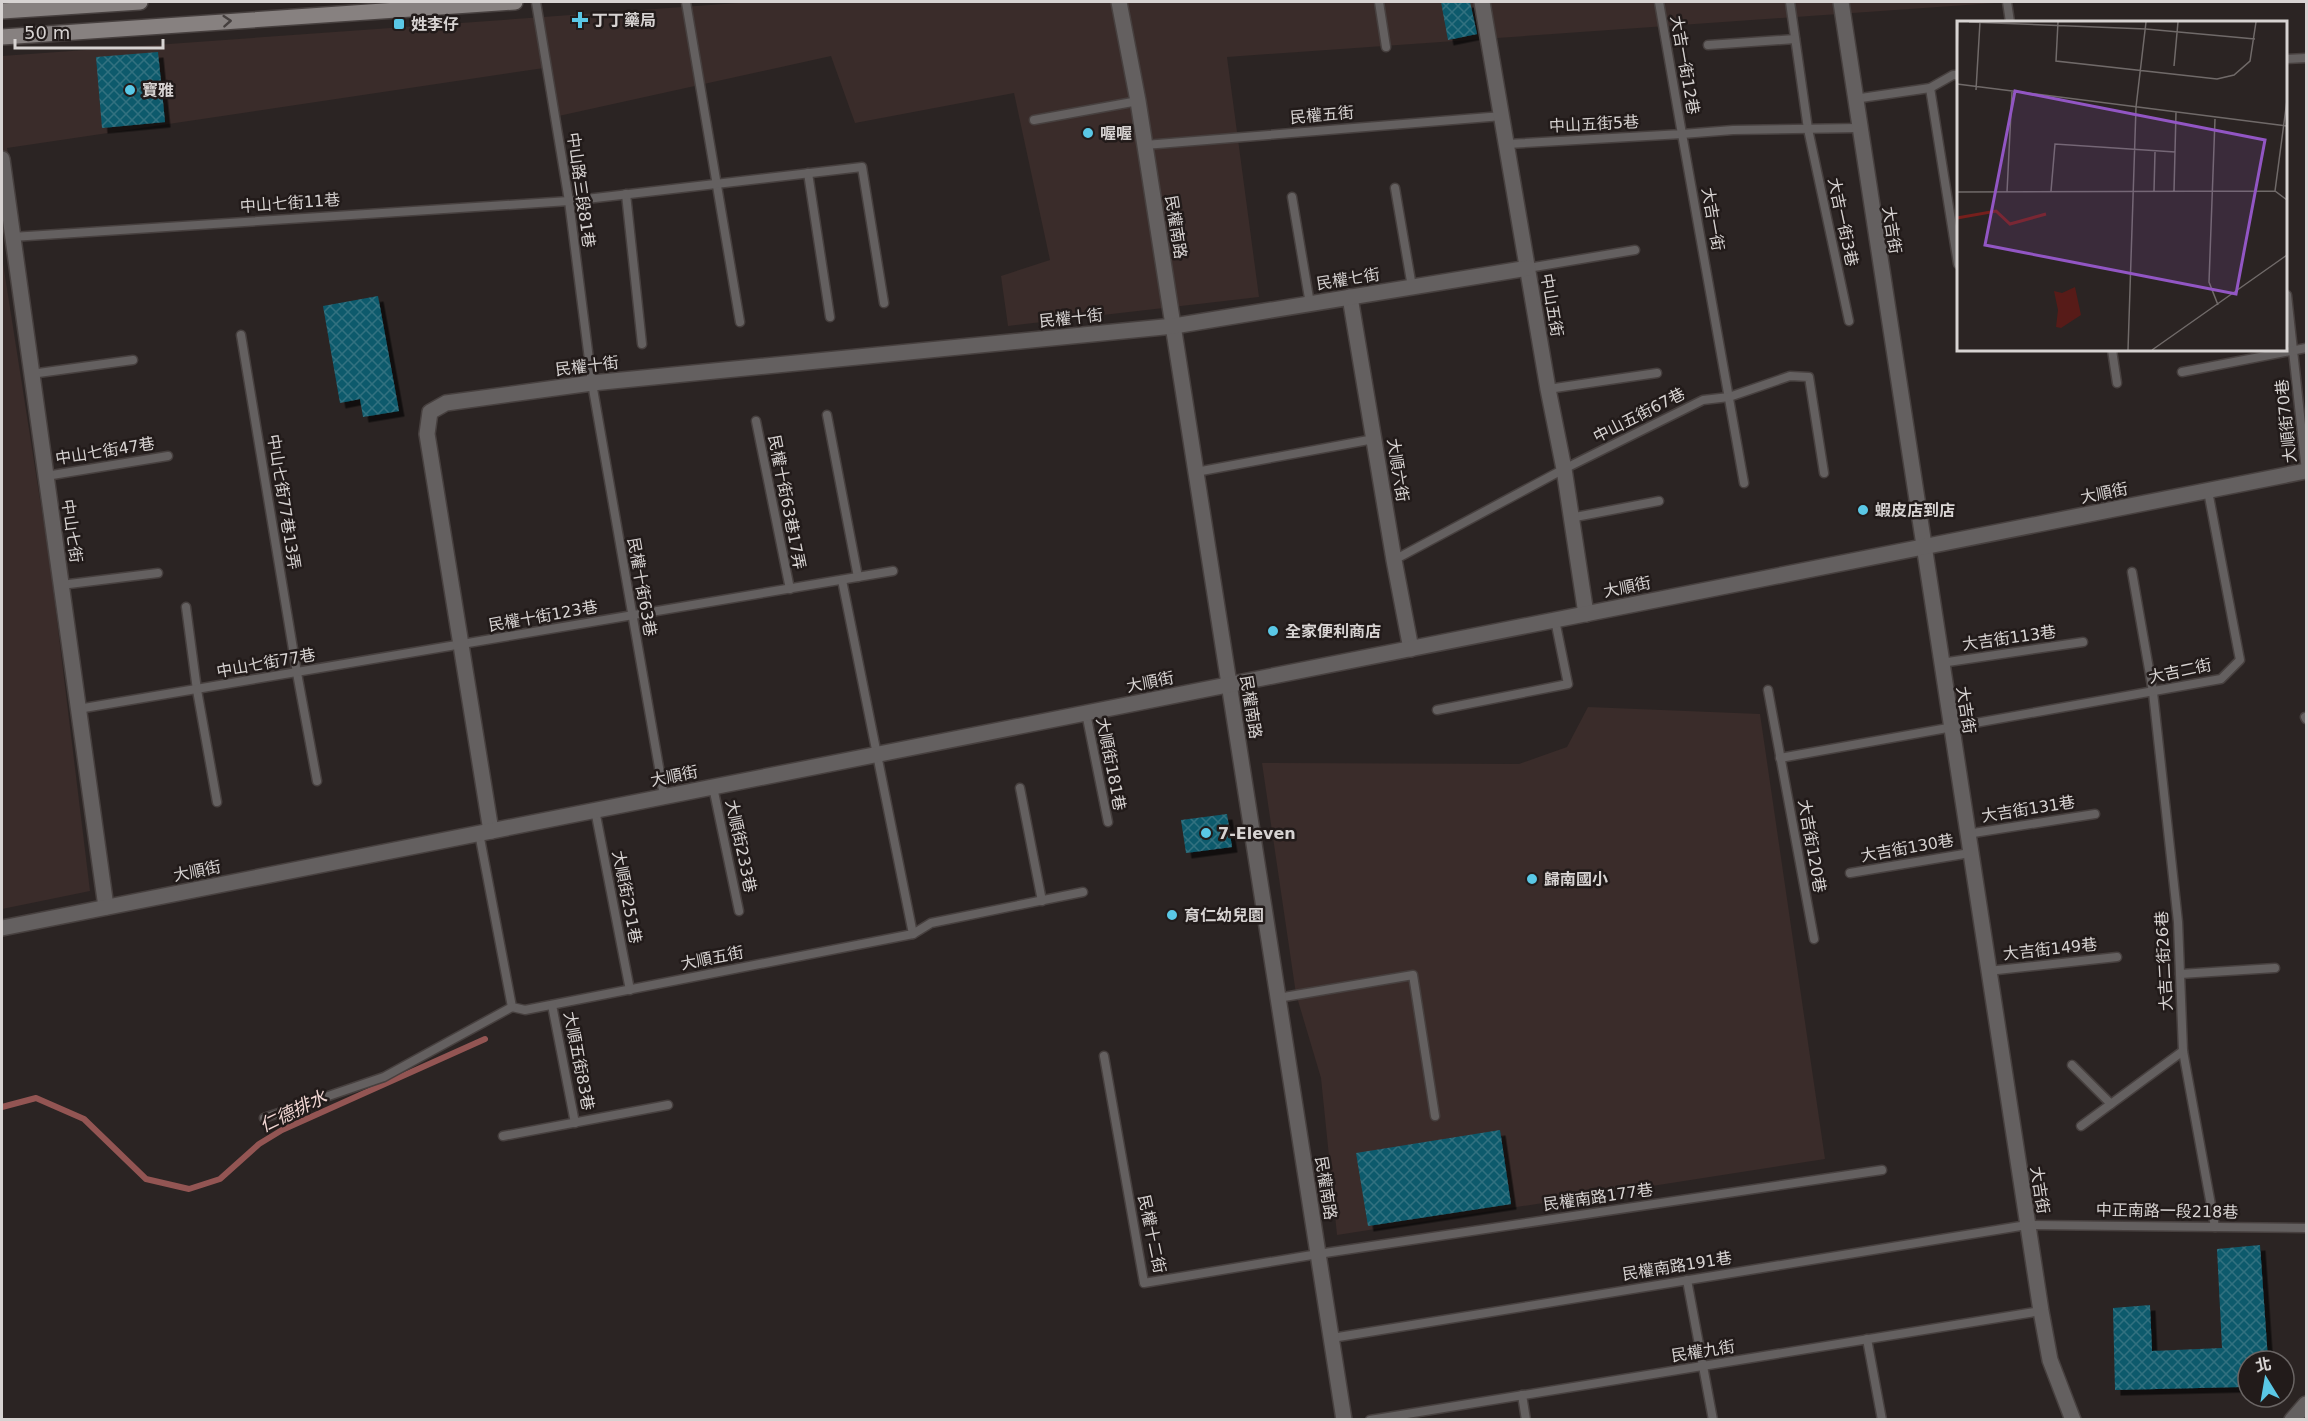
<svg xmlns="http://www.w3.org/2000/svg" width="2308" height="1421" font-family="'DejaVu Sans','Noto Sans TC',sans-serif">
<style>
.built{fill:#3a2c2a}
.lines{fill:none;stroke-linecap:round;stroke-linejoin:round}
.stream{stroke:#935553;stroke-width:6}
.building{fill:url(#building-cross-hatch);filter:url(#shadow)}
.service-casing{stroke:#47403f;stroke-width:11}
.minor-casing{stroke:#47403f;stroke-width:18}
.tertiary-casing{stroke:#47403f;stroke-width:18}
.secondary-casing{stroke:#47403f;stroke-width:18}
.service{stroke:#646060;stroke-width:8}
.minor{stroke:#646060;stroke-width:15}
.tertiary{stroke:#646060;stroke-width:15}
.secondary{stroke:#878180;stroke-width:15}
.oneway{stroke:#453f3e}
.poi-dot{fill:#5ac8e6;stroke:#221b1a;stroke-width:2}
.labels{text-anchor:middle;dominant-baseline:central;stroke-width:5;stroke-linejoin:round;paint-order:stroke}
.poi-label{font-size:16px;font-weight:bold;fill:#d7d3d2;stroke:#221b1a;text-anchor:start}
.street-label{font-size:16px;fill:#d7d3d2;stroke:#221b1a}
.water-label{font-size:18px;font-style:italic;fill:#f2d7d4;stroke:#221b1a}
.inset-river{fill:none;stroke:#761f1c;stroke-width:3}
.inset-road{fill:none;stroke:#706a69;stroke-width:1.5}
.view{fill:#9256c4;fill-opacity:0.15;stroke:#9256c4;stroke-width:3}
.inset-edge{fill:none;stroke:#d7d3d2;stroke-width:3}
</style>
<defs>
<pattern id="building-cross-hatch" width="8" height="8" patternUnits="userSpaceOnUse" patternTransform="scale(1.5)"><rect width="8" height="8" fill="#115a6c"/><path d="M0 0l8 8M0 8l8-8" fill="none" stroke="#337180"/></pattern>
<filter id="shadow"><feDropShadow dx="5.5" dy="5.5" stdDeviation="0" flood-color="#0009"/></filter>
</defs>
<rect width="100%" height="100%" fill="#2b2423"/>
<g class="built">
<polygon points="752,2 2009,2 1227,57 1259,297 1008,326 1001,276 1050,260 1014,93 855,123 831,56 554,117 544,68 7,148 13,178 2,178 2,56"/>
<polygon points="2,257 50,563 90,891 2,909"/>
<polygon points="1588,707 1760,714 1825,1159 1337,1235 1321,1078 1296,994 1262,763 1519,764 1567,747"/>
</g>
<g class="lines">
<polyline class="stream" points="2,1107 36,1098 84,1119 146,1179 189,1189 220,1179 259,1144 282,1130 485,1039"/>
</g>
<g class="building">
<polygon points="1441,2 1470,2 1477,34 1448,40"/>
<polygon points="158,52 165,122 102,128 96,57"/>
<polygon points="378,296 399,411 363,417 360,399 340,403 323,306"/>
<polygon points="1227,814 1232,847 1186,853 1181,820"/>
<polygon points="1500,1130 1511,1204 1368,1226 1356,1153"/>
<polygon points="2260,1245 2268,1360 2248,1361 2248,1376 2240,1387 2115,1390 2113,1308 2150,1305 2152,1351 2222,1348 2217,1249"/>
</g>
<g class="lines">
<defs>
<g id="service">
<polyline points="536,2 569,201 592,383 664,796"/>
<polyline points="686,2 740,322"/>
<polyline points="1379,2 1386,47"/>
<polyline points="1790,2 1808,129 1849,321"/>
<polyline points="2007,2 2010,22"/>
<polyline points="1708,45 1795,39"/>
<polyline points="2286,59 2306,58"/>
<polyline points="1930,88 1958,264"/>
<polyline points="1854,99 1930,88 1953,75 1958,75"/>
<polyline points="1034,120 1138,101"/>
<polyline points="1507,144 1682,134 1659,2"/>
<polyline points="1145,145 1502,116"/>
<polyline points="808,173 830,317"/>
<polyline points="1395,188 1412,287"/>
<polyline points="626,194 642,344"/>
<polyline points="1292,197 1310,304"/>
<polyline points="12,237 569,201 862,167 884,303"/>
<polyline points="1528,268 1635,250"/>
<polyline points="2287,295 2306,471"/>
<polyline points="241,335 297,673 317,781"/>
<polyline points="2112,350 2117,383"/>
<polyline points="2182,372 2306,348"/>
<polyline points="31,374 133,360"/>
<polyline points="1548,389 1657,373"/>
<polyline points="827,415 858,577"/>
<polyline points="756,421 790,589"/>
<polyline points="1196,472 1374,439"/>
<polyline points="46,476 168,456"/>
<polyline points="1744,483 1682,134 1733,130 1859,128"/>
<polyline points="1570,518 1659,501"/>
<polyline points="1394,560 1564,469 1703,400 1729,397 1790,376 1809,377 1824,473"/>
<polyline points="2132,572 2153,692 2178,922 2183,1051 2215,1227"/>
<polyline points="61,585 158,573"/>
<polyline points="186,607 197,690 217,802"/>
<polyline points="1941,663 2083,642"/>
<polyline points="1768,690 1814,939"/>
<polyline points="78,709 893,571"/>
<polyline points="1437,710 1568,684 1555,620"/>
<polyline points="1086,713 1108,822"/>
<polyline points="2305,717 2306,719"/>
<polyline points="1780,758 2221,679 2240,660 2208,491"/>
<polyline points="713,787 739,911"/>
<polyline points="1020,788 1042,901"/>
<polyline points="595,810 630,990"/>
<polyline points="479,833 512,1007 525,1010 913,934 842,580"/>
<polyline points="1967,834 2095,814"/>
<polyline points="1850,873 1970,853"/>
<polyline points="913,934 931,923 1083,892"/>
<polyline points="1988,971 2117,957"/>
<polyline points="2180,974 2275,968"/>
<polyline points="1278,998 1413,975 1435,1116"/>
<polyline points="552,1005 575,1123"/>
<polyline points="1104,1056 1144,1283 1318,1254 1882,1170"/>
<polyline points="2072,1065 2111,1104"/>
<polyline points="264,1118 384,1077 512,1007"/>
<polyline points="2081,1126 2183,1051"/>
<polyline points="503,1136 668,1105"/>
<polyline points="1687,1280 1713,1420"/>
<polyline points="1332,1338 2027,1225 2306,1228"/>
<polyline points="1867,1339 1882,1420"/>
<polyline points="1522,1395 1526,1420"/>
<polyline points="1370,1420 2041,1311"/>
</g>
<g id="minor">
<polyline points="1119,2 1138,101 1344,1420"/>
<polyline points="1482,2 1548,389 1564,469 1586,614"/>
<polyline points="1841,2 2041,1311 2050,1360 2073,1420"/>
<polyline points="2,159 106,907"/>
<polyline points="1350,297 1394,560 1411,649"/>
<polyline points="491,831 427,434 430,412 446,403 592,383 1174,326 1528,268"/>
<polyline points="2,928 2306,471"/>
</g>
<polyline id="tertiary" points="2292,1420 2306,1404"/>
<g id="secondary">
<polyline points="2,11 140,2"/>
<polyline points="2,37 515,2"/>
</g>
</defs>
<use href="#service" class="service-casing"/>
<use href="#minor" class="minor-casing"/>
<use href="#tertiary" class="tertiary-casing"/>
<use href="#secondary" class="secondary-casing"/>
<use href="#service" class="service"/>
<use href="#minor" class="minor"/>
<use href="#tertiary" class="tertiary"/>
<use href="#secondary" class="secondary"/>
</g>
<defs><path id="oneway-chevron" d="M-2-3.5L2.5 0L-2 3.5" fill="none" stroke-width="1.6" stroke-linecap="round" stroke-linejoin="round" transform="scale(1.5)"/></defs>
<use class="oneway" href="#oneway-chevron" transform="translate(227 21) rotate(-4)"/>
<g class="poi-dot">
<path d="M577 11h6v6h6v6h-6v6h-6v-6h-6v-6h6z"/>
<rect x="393" y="18" width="12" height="12" rx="3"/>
<circle cx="130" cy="90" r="6"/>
<circle cx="1088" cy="133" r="6"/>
<circle cx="1863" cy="510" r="6"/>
<circle cx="1273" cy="631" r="6"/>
<circle cx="1206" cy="833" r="6"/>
<circle cx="1532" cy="879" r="6"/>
<circle cx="1172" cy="915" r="6"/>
</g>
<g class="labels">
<g class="poi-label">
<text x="592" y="20">丁丁藥局</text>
<text x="411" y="24">姓李仔</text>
<text x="142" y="90">寶雅</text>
<text x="1100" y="133">喔喔</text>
<text x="1875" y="510">蝦皮店到店</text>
<text x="1285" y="631">全家便利商店</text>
<text x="1218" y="833">7-Eleven</text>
<text x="1544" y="879">歸南國小</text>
<text x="1184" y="915">育仁幼兒園</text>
</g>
<g class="street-label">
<text transform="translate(1685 65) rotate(80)">大吉一街12巷</text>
<text transform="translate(1322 115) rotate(-5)">民權五街</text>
<text transform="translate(1594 124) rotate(-3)">中山五街5巷</text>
<text transform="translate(581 190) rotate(82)">中山路三段81巷</text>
<text transform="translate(290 203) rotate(-4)">中山七街11巷</text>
<text transform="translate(1713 219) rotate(80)">大吉一街</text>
<text transform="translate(1843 222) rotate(78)">大吉一街3巷</text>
<text transform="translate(1176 227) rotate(81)">民權南路</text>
<text transform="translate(1892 230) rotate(81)">大吉街</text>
<text transform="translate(1348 279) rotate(-9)">民權七街</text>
<text transform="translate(1552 305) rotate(80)">中山五街</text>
<text transform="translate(1071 318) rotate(-6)">民權十街</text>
<text transform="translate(587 366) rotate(-7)">民權十街</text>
<text transform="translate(1639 415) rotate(-27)">中山五街67巷</text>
<text transform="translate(2286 421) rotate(-96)">大順街70巷</text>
<text transform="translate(105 451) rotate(-9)">中山七街47巷</text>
<text transform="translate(1398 470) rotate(81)">大順六街</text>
<text transform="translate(2104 493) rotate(-11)">大順街</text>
<text transform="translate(284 502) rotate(81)">中山七街77巷13弄</text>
<text transform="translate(787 502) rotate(79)">民權十街63巷17弄</text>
<text transform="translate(72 531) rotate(82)">中山七街</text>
<text transform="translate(642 587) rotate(80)">民權十街63巷</text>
<text transform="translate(1627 587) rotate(-11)">大順街</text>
<text transform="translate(543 616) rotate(-10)">民權十街123巷</text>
<text transform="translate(2009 638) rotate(-8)">大吉街113巷</text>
<text transform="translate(266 663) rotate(-10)">中山七街77巷</text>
<text transform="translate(2180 671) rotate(-12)">大吉二街</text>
<text transform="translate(1150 682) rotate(-11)">大順街</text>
<text transform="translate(1251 707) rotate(81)">民權南路</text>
<text transform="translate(1966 710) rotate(81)">大吉街</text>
<text transform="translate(1111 764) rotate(79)">大順街181巷</text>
<text transform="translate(674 776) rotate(-11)">大順街</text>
<text transform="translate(2028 809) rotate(-9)">大吉街131巷</text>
<text transform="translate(741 846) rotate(78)">大順街233巷</text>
<text transform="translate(1812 846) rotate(80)">大吉街120巷</text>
<text transform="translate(1907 848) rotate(-10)">大吉街130巷</text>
<text transform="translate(197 871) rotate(-11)">大順街</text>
<text transform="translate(627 897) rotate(79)">大順街251巷</text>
<text transform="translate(2050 949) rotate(-6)">大吉街149巷</text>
<text transform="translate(712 958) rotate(-11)">大順五街</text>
<text transform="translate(2164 961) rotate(-93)">大吉二街26巷</text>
<text transform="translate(579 1061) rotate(79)">大順五街83巷</text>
<text transform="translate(1326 1188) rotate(81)">民權南路</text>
<text transform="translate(2040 1190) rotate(81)">大吉街</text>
<text transform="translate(1598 1197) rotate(-8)">民權南路177巷</text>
<text transform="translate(2167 1211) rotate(1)">中正南路一段218巷</text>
<text transform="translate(1152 1234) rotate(78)">民權十二街</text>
<text transform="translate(1677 1266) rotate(-9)">民權南路191巷</text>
<text transform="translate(1703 1351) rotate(-9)">民權九街</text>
</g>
<g class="water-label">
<text transform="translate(293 1111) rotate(-26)">仁德排水</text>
</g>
</g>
<g transform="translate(1957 21)">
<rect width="330" height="330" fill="#2b2423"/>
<path d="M118,266L124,294L104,307L99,306L101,289L97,270L105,272Z" fill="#571b18"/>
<path class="inset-river" d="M0,197L39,190L53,203L89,193"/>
<path class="inset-road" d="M12,1L189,8L298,18M101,1L99,40L260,58L277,54L293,40L299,1M0,35L1,1M217,45L221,1M0,63L330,105M19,69L23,1M258,98L252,261L261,284M94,170L98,123L218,131M197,170L198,131M217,170L219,91M318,170L330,79M0,171L318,170L330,179M50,171L55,71M171,329L179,86L189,1M195,329L330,234"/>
<path class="view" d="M58,70L308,119L279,273L28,224Z"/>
<rect width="330" height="330" class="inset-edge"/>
</g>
<rect width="2308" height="1421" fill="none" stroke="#d7d3d2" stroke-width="6"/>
<g transform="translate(2266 1379) rotate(349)"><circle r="28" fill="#221b1a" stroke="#6a6564" stroke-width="1.5"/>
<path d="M0-4.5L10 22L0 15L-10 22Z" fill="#5ac8e6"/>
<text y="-9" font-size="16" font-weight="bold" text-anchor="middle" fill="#d7d3d2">北</text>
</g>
<path d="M15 39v9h148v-9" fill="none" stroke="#d7d3d2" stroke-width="3"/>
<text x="24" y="39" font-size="18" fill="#d7d3d2" stroke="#221b1a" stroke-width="4.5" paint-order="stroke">50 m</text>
</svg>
